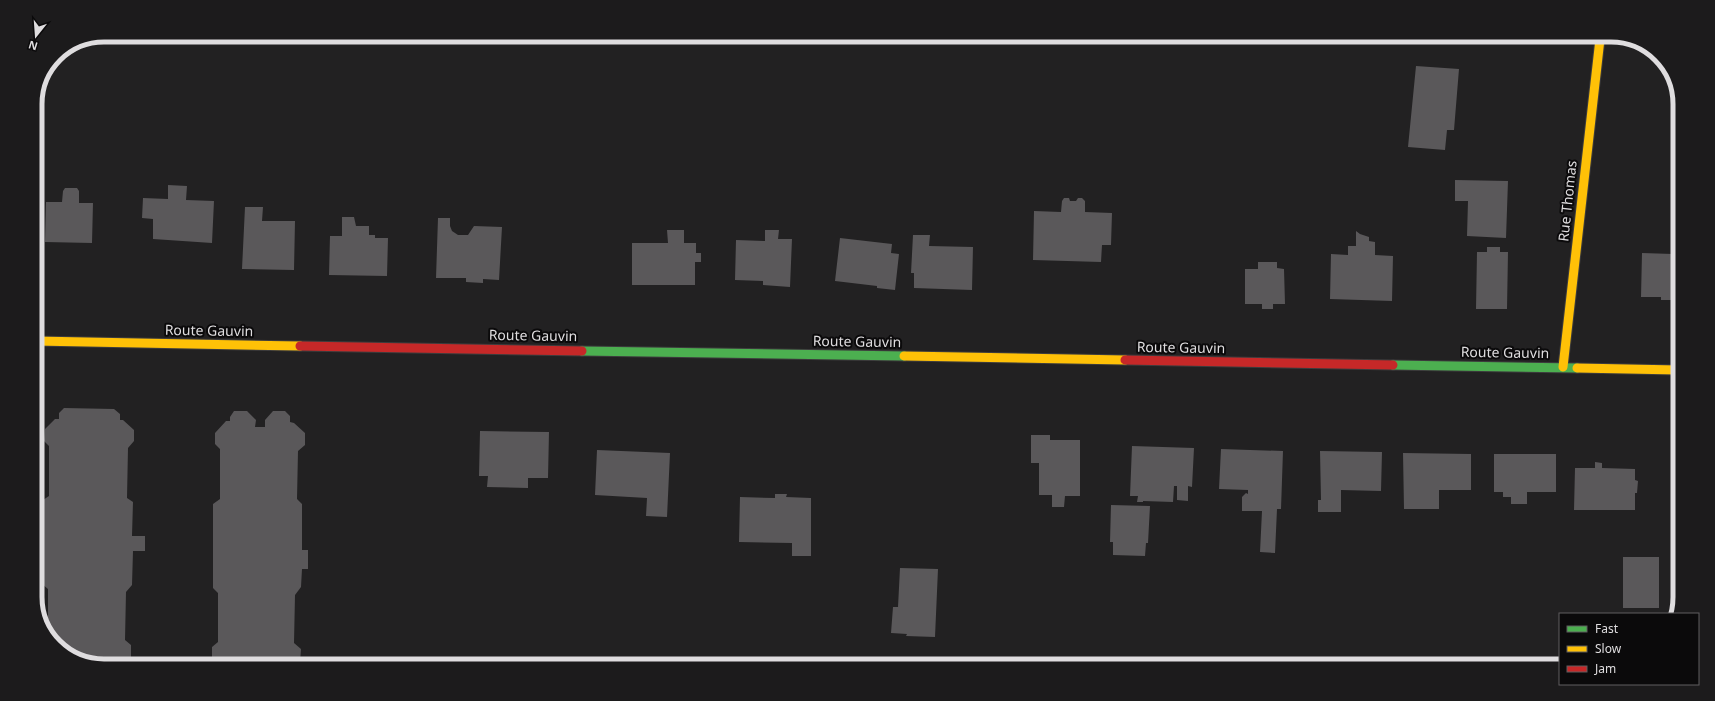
<svg xmlns="http://www.w3.org/2000/svg" width="1715" height="701" font-family="'Noto Sans',sans-serif">
<style>
.building{fill:#5a585a}
.lines{fill:none;stroke-linecap:round;stroke-linejoin:round}
.fast-casing{stroke:#3d3c3d;stroke-width:11}
.slow-casing{stroke:#3d3c3d;stroke-width:11}
.jam-casing{stroke:#3d3c3d;stroke-width:11}
.fast{stroke:#4caf50;stroke-width:9}
.slow{stroke:#ffc107;stroke-width:9}
.jam{stroke:#c62828;stroke-width:9}
.labels{text-anchor:middle;dominant-baseline:central;stroke-width:4;stroke-linejoin:round;paint-order:stroke}
.street-label{font-size:14px;fill:#dfdddf;stroke:#0b0a0b}
.rim{fill:none;stroke:#dfdddf;stroke-width:5}
</style>
<rect width="100%" height="100%" fill="#222122"/>
<g class="building">
<polygon points="1416,66 1459,69 1454,130 1447,130 1445,150 1408,147"/>
<polygon points="1455,180 1508,181 1506,238 1467,236 1468,201 1455,201"/>
<polygon points="168,185 187,186 186,200 214,201 212,243 153,239 153,219 142,218 143,198 168,199"/>
<polygon points="65,188 77,188 79,191 79,203 93,203 92,243 45,242 46,202 62,202 63,191"/>
<polygon points="1064,198 1069,198 1070,201 1076,201 1078,198 1082,198 1085,201 1085,212 1112,213 1111,245 1102,245 1101,262 1033,260 1034,211 1061,212 1062,201"/>
<polygon points="245,207 263,207 262,221 295,221 294,270 242,269"/>
<polygon points="342,217 354,217 356,226 369,226 369,235 375,235 375,238 388,238 387,276 329,275 330,236 342,236"/>
<polygon points="438,218 450,218 450,226 452,231 458,235 468,235 474,226 502,227 499,280 483,279 483,283 466,282 466,278 436,278"/>
<polygon points="667,230 684,230 684,243 696,243 696,253 701,253 701,262 695,262 695,285 632,285 632,243 668,243"/>
<polygon points="765,230 779,230 778,239 792,239 790,287 763,285 763,281 735,280 736,240 765,241"/>
<polygon points="1356,231 1360,234 1369,237 1369,241 1375,242 1375,255 1393,256 1392,301 1330,299 1331,254 1348,255 1348,246 1356,246"/>
<polygon points="913,235 930,235 929,246 973,247 972,290 914,288 914,273 911,273"/>
<polygon points="840,238 892,244 891,253 899,254 895,290 877,288 877,286 835,281"/>
<polygon points="1487,247 1500,247 1500,252 1508,252 1507,309 1476,309 1477,252 1487,252"/>
<polygon points="1642,253 1673,254 1673,260 1679,260 1678,300 1661,300 1661,297 1641,297"/>
<polygon points="1258,262 1277,262 1277,268 1284,269 1285,304 1273,304 1273,309 1262,309 1262,304 1245,304 1245,269 1258,269"/>
<polygon points="64,408 114,409 120,414 120,420 123,420 134,430 134,441 128,448 127,498 133,502 132,536 145,536 145,551 133,551 132,585 126,592 125,640 131,645 131,658 126,662 81,662 49,639 48,635 48,589 42,584 43,500 49,496 49,446 44,441 45,429 55,419 59,419 59,413"/>
<polygon points="234,411 247,411 256,420 255,427 265,427 265,420 273,411 285,411 290,416 290,422 294,423 305,433 305,445 298,451 297,499 302,504 302,550 308,550 308,569 302,569 301,587 295,595 294,643 301,649 300,663 214,663 212,661 212,647 218,642 218,593 213,588 213,504 220,499 220,449 215,444 215,433 226,421 230,421 230,417"/>
<polygon points="480,431 549,432 548,478 528,478 528,488 487,487 488,476 479,476"/>
<polygon points="1031,435 1050,435 1050,440 1080,440 1080,496 1065,496 1064,507 1052,507 1052,495 1039,495 1039,463 1031,463"/>
<polygon points="1132,446 1194,448 1192,487 1188,486 1188,501 1177,500 1177,486 1174,486 1173,502 1143,501 1143,502 1137,502 1138,496 1130,496"/>
<polygon points="1221,449 1283,451 1281,509 1277,509 1275,553 1260,552 1262,511 1242,511 1242,497 1246,493 1248,494 1248,490 1219,489"/>
<polygon points="597,450 670,453 667,517 646,516 647,498 595,495"/>
<polygon points="1320,451 1382,452 1381,491 1341,490 1341,512 1318,512 1318,500 1321,500"/>
<polygon points="1403,453 1471,454 1471,490 1439,490 1439,509 1404,509"/>
<polygon points="1494,454 1556,454 1556,492 1527,492 1527,504 1511,504 1511,497 1503,497 1503,492 1494,492"/>
<polygon points="1595,462 1602,463 1602,468 1635,469 1635,480 1638,481 1637,493 1635,493 1635,510 1574,510 1575,468 1595,468"/>
<polygon points="775,494 787,494 786,497 811,498 811,556 792,556 792,543 739,542 740,497 775,498"/>
<polygon points="1111,505 1150,506 1148,543 1146,543 1145,556 1113,555 1113,542 1110,542"/>
<rect x="1623" y="557" width="36" height="51"/>
<polygon points="900,568 938,569 935,637 906,636 907,634 891,633 893,607 898,607"/>
</g>
<g class="lines">
<defs>
<g id="fast">
<polyline points="582,351 904,356"/>
<polyline points="1393,365 1577,368"/>
</g>
<g id="slow">
<polyline points="35,341 300,346"/>
<polyline points="904,356 1125,360"/>
<polyline points="1563,367 1600,39"/>
<polyline points="1577,368 1678,370"/>
</g>
<g id="jam">
<polyline points="300,346 582,351"/>
<polyline points="1125,360 1393,365"/>
</g>
</defs>
<use href="#fast" class="fast-casing"/>
<use href="#slow" class="slow-casing"/>
<use href="#jam" class="jam-casing"/>
<use href="#fast" class="fast"/>
<use href="#slow" class="slow"/>
<use href="#jam" class="jam"/>
</g>
<g class="labels">
<g class="street-label">
<text transform="translate(1567 201) rotate(-84)">Rue Thomas</text>
<text transform="translate(209 330) rotate(1)">Route Gauvin</text>
<text transform="translate(533 335) rotate(1)">Route Gauvin</text>
<text transform="translate(857 341) rotate(1)">Route Gauvin</text>
<text transform="translate(1181 347) rotate(1)">Route Gauvin</text>
<text transform="translate(1505 352) rotate(1)">Route Gauvin</text>
</g>
</g>
<path d="M0 0H1715V701H0ZM104 42H1611A62 62 0 0 1 1673 104V597A62 62 0 0 1 1611 659H104A62 62 0 0 1 42 597V104A62 62 0 0 1 104 42Z" fill="#1c1b1c" fill-rule="evenodd"/>
<path class="rim" d="M104 42H1611A62 62 0 0 1 1673 104V597A62 62 0 0 1 1611 659H104A62 62 0 0 1 42 597V104A62 62 0 0 1 104 42Z"/>
<rect x="1559" y="613" width="140" height="72" fill="#0b0a0b" stroke="#605e60"/>
<rect x="1567" y="626" width="20" height="6" fill="#4caf50" stroke="#605e60"/>
<text x="1595" y="633" font-size="12" fill="#dfdddf">Fast</text>
<rect x="1567" y="646" width="20" height="6" fill="#ffc107" stroke="#605e60"/>
<text x="1595" y="653" font-size="12" fill="#dfdddf">Slow</text>
<rect x="1567" y="666" width="20" height="6" fill="#c62828" stroke="#605e60"/>
<text x="1595" y="673" font-size="12" fill="#dfdddf">Jam</text>
<g transform="translate(36 36) rotate(197)" stroke="#0b0a0b" stroke-width="3" paint-order="stroke">
<path d="M0-3L7 15L0 10L-7 15Z" fill="#dfdddf"/>
<text y="-6" font-size="11" font-weight="bold" text-anchor="middle" fill="#dfdddf">N</text>
</g>
</svg>
